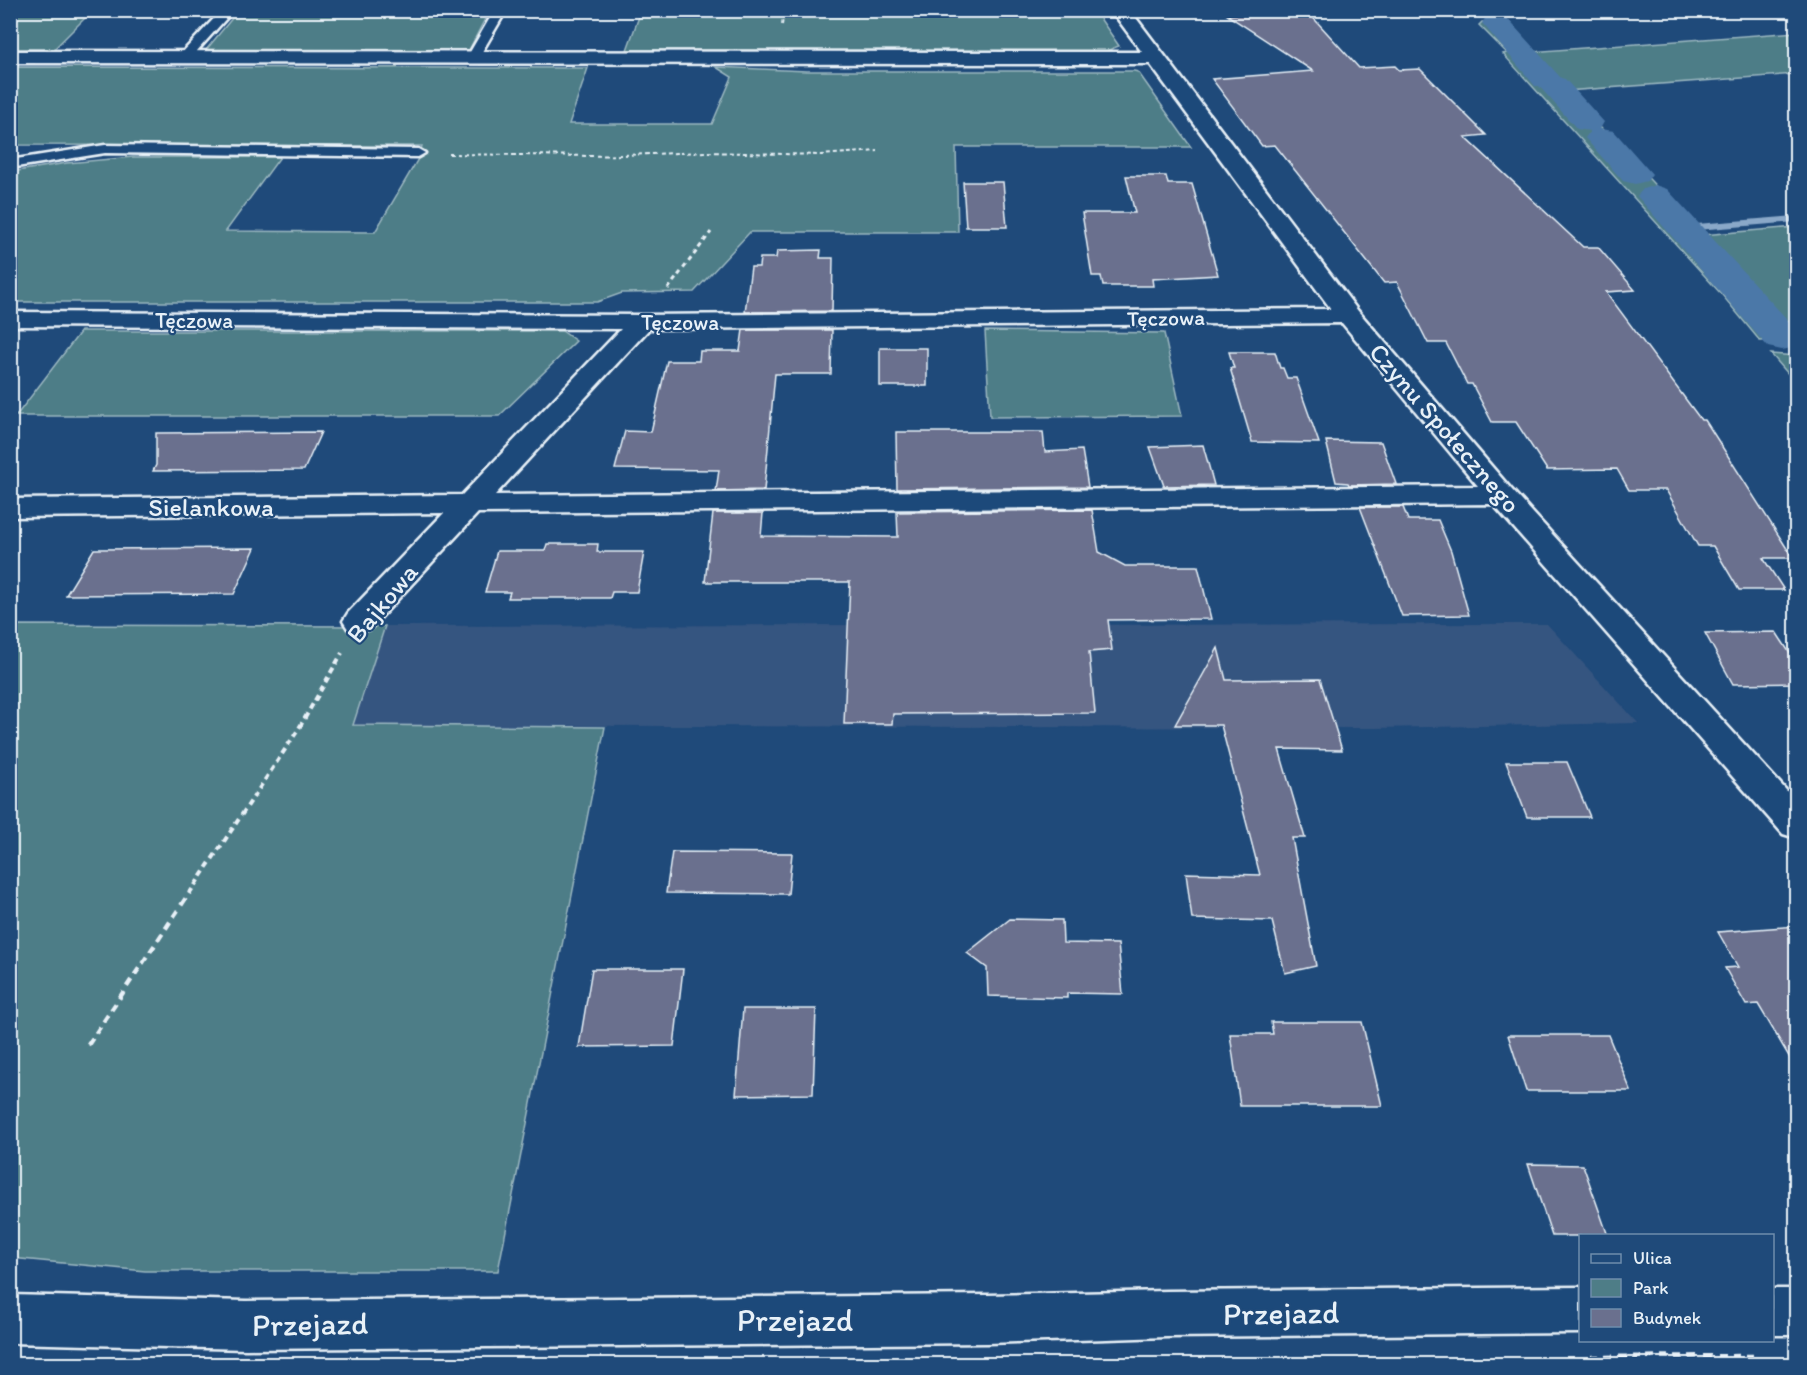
<svg xmlns="http://www.w3.org/2000/svg" width="1807" height="1375" font-family="Itim,sans-serif">
<style>
.built{fill:#365580}
.green{fill:#4e7d87;stroke:#9bb7c0;stroke-width:1.5}
.lines{fill:none;stroke-linecap:round;stroke-linejoin:round}
.stream{fill:#8aa8c8;fill-rule:evenodd}
.canal{fill:#4c78a8;fill-rule:evenodd}
.building{fill:#6a708e;stroke:#e8f1f8;stroke-width:1.5}
.service-casing{stroke:#e8f1f8;stroke-width:5}
.minor-casing{stroke:#e8f1f8;stroke-width:5}
.tertiary-casing{stroke:#e8f1f8;stroke-width:5}
.path-far3{stroke:#e8f1f8;stroke-width:2;stroke-dasharray:4 3;stroke-linecap:butt}
.path-far2{stroke:#e8f1f8;stroke-width:3;stroke-dasharray:4.5 4;stroke-linecap:butt}
.path-far1{stroke:#e8f1f8;stroke-width:4;stroke-dasharray:6 4.5;stroke-linecap:butt}
.path{stroke:#e8f1f8;stroke-width:4.5;stroke-dasharray:8 6;stroke-linecap:butt}
.service{fill:#1f4a7a;fill-rule:evenodd}
.minor{fill:#1f4a7a;fill-rule:evenodd}
.tertiary{fill:#1f4a7a;fill-rule:evenodd}
.labels{text-anchor:middle;dominant-baseline:central;stroke-width:4.5;stroke-linejoin:round;paint-order:stroke}
.far-street-label{font-size:22px;fill:#e8f1f8;stroke:#1f4a7a}
.street-label{font-size:26px;fill:#e8f1f8;stroke:#1f4a7a}
.near-street-label{font-size:32px;fill:#e8f1f8;stroke:#1f4a7a}
</style>
<rect width="100%" height="100%" fill="#1f4a7a"/>
<filter id="ink" filterUnits="userSpaceOnUse"><feTurbulence type="fractalNoise" baseFrequency=".0167" numOctaves="2"/><feDisplacementMap in="SourceGraphic" scale="12" xChannelSelector="R" yChannelSelector="G"/><feConvolveMatrix kernelMatrix="1 2 1 2 8 2 1 2 1" color-interpolation-filters="sRGB"/></filter>
<g filter="url(#ink)">
<polygon class="built" points="1547,624 1638,723 1374,728 353,725 385,626"/>
<g class="green">
<polygon points="11,10 92,10 92,11 54,49 11,49"/>
<polygon points="238,11 488,10 489,11 469,50 206,50"/>
<polygon points="641,11 1095,11 1119,46 1106,51 627,50"/>
<polygon points="1482,22 1500,23 1530,52 1796,32 1796,74 1566,91 1702,235 1796,227 1796,320 1783,321 1796,334 1796,340 1760,341 1723,296 1503,54 1507,53 1479,25"/>
<polygon points="10,67 588,68 569,124 712,124 732,77 716,67 807,71 1134,71 1138,72 1191,147 956,147 958,232 750,232 694,292 622,293 597,302 11,302 11,172 67,163 133,157 280,157 226,231 375,232 418,159 422,146 11,145"/>
<polygon points="81,331 562,331 576,341 499,416 16,416"/>
<polygon points="985,331 1164,333 1182,416 990,417"/>
<polygon points="1771,354 1796,356 1796,383"/>
<polygon points="11,625 385,626 353,725 605,727 498,1271 145,1271 11,1258"/>
</g>
<g class="lines">
<polygon class="stream" points="1796,216 1796,222 1684,231 1679,228 1684,225"/>
<g class="canal">
<polygon points="1496,14 1506,17 1561,78 1565,79 1604,122 1600,129 1614,131 1652,174 1647,181 1635,184 1623,181 1585,138 1590,131 1577,129 1539,86 1535,86 1482,23 1486,17"/>
<polygon points="1655,185 1667,189 1796,329 1796,347 1782,350 1768,347 1643,203 1637,196 1643,189"/>
</g>
</g>
<g class="building">
<polygon points="1307,11 1359,68 1395,66 1399,70 1420,69 1486,135 1465,137 1583,247 1598,247 1635,290 1606,292 1701,420 1705,420 1793,558 1763,558 1784,590 1739,590 1713,546 1698,546 1666,490 1629,490 1617,469 1547,470 1516,422 1492,422 1472,384 1467,384 1446,343 1428,343 1397,282 1384,283 1275,145 1262,146 1212,79 1313,71 1227,15"/>
<polygon points="1126,176 1166,176 1168,184 1192,184 1218,275 1152,279 1153,286 1103,286 1101,276 1092,276 1082,213 1135,213"/>
<polygon points="963,182 1003,182 1007,227 966,227"/>
<polygon points="821,250 820,258 833,258 832,311 745,312 751,267 759,267 760,258 776,258 777,251"/>
<polygon points="743,330 832,330 831,374 775,374 764,490 716,491 719,470 615,469 625,431 651,432 667,361 699,361 700,351 740,351"/>
<rect x="880" y="348" width="47" height="38"/>
<polygon points="1229,352 1275,352 1280,368 1283,368 1287,378 1296,378 1319,443 1252,442 1230,368 1234,368"/>
<polygon points="321,432 304,470 153,471 156,465 156,433"/>
<polygon points="896,432 1043,432 1045,452 1082,450 1088,487 897,489"/>
<polygon points="1326,441 1381,442 1396,484 1349,485 1348,483 1336,482"/>
<polygon points="1203,445 1214,485 1164,486 1150,447"/>
<polygon points="1360,507 1403,507 1408,520 1438,520 1451,551 1469,615 1402,616"/>
<polygon points="1092,510 1099,552 1125,566 1198,566 1211,619 1108,620 1112,650 1089,652 1095,713 893,714 892,724 844,724 850,582 705,582 713,513 763,513 761,536 898,537 897,512"/>
<polygon points="547,544 598,544 597,552 644,552 637,592 612,592 610,598 508,598 510,592 485,592 497,551 545,551"/>
<polygon points="255,548 234,594 66,595 94,549"/>
<polygon points="1776,632 1797,664 1797,683 1733,684 1705,633"/>
<polygon points="1218,648 1226,680 1320,679 1342,750 1279,749 1305,838 1292,838 1316,966 1285,973 1272,921 1192,919 1186,873 1260,875 1221,725 1175,725"/>
<polygon points="1506,762 1567,762 1590,817 1527,817"/>
<polygon points="672,852 792,853 788,894 666,893"/>
<polygon points="1010,919 1062,920 1063,943 1118,944 1123,994 1067,993 1067,998 988,996 987,968 967,953"/>
<polygon points="1797,926 1797,1070 1758,1004 1746,1005 1725,968 1738,967 1718,932"/>
<polygon points="592,969 683,969 674,1046 579,1047"/>
<polygon points="743,1009 816,1009 813,1094 736,1095"/>
<polygon points="1271,1022 1362,1022 1382,1106 1240,1106 1230,1034 1273,1034"/>
<polygon points="1508,1035 1608,1035 1631,1091 1526,1091"/>
<polygon points="1528,1164 1583,1165 1608,1236 1552,1236"/>
</g>
<g class="lines">
<defs>
<g id="service">
<polygon points="221,11 229,11 231,13 188,61 180,61 180,55"/>
<polygon points="494,11 506,11 476,62 468,62 466,59"/>
<polygon points="105,145 418,149 425,153 418,157 105,153 10,168 10,160"/>
</g>
<path id="minor" d="M1111,10H1130L1358,311L1511,489L1796,801V838L1783,834L1493,504L478,513L370,629L359,632L348,629L343,621L348,613L444,513L10,517V499L462,495L621,329L10,326V312L642,315L1331,309L1150,64L10,63V51L1142,52ZM1342,323L1478,486L495,495L649,329Z"/>
<g id="tertiary">
<polygon points="1580,1287 1580,1333 1167,1337 988,1343 246,1349 10,1343 10,1295 246,1301 988,1295 1167,1291"/>
<rect x="1772" y="1289" width="24" height="46"/>
</g>
</defs>
<use href="#service" class="service-casing"/>
<use href="#minor" class="minor-casing"/>
<use href="#tertiary" class="tertiary-casing"/>
<g class="path-far3">
<polyline points="782,25 784,11"/>
<polyline points="449,154 592,156 707,152 821,155 878,151"/>
</g>
<polyline class="path-far2" points="668,289 711,232"/>
<polyline class="path-far1" points="189,894 298,730 342,653"/>
<g class="path">
<polyline points="88,1045 190,892"/>
<polyline points="1591,1357 1755,1356"/>
</g>
<use href="#service" class="service"/>
<use href="#minor" class="minor"/>
<use href="#tertiary" class="tertiary"/>
</g>
</g>
<g class="labels">
<g class="far-street-label">
<text transform="translate(1166 318) rotate(-1)">Tęczowa</text>
<text x="194" y="320">Tęczowa</text>
<text x="680" y="322">Tęczowa</text>
</g>
<g class="street-label">
<text transform="translate(1445 428) rotate(49)">Czynu Społecznego</text>
<text x="211" y="507">Sielankowa</text>
<text transform="translate(382 603) rotate(-50)">Bajkowa</text>
</g>
<g class="near-street-label">
<text transform="translate(1281 1313) rotate(-1)">Przejazd</text>
<text x="795" y="1320">Przejazd</text>
<text transform="translate(310 1324) rotate(-1)">Przejazd</text>
</g>
</g>
<rect width="1807" height="1375" fill="none" stroke="#1f4a7a" stroke-width="36"/>
<rect x="18" y="18" width="1771" height="1339" fill="none" stroke="#e8f1f8" stroke-width="2" filter="url(#ink)"/>
<rect x="1579" y="1234" width="195" height="108" fill="#1f4a7a" stroke="#6f8dac" stroke-width="1.5"/>
<rect x="1591" y="1254" width="30" height="9" fill="#1f4a7a" stroke="#6f8dac" stroke-width="1.5"/>
<text x="1633" y="1264" font-size="18" fill="#e8f1f8">Ulica</text>
<rect x="1591" y="1279" width="30" height="18" fill="#4e7d87" stroke="#6f8dac" stroke-width="1.5"/>
<text x="1633" y="1294" font-size="18" fill="#e8f1f8">Park</text>
<rect x="1591" y="1309" width="30" height="18" fill="#6a708e" stroke="#6f8dac" stroke-width="1.5"/>
<text x="1633" y="1324" font-size="18" fill="#e8f1f8">Budynek</text>
</svg>
